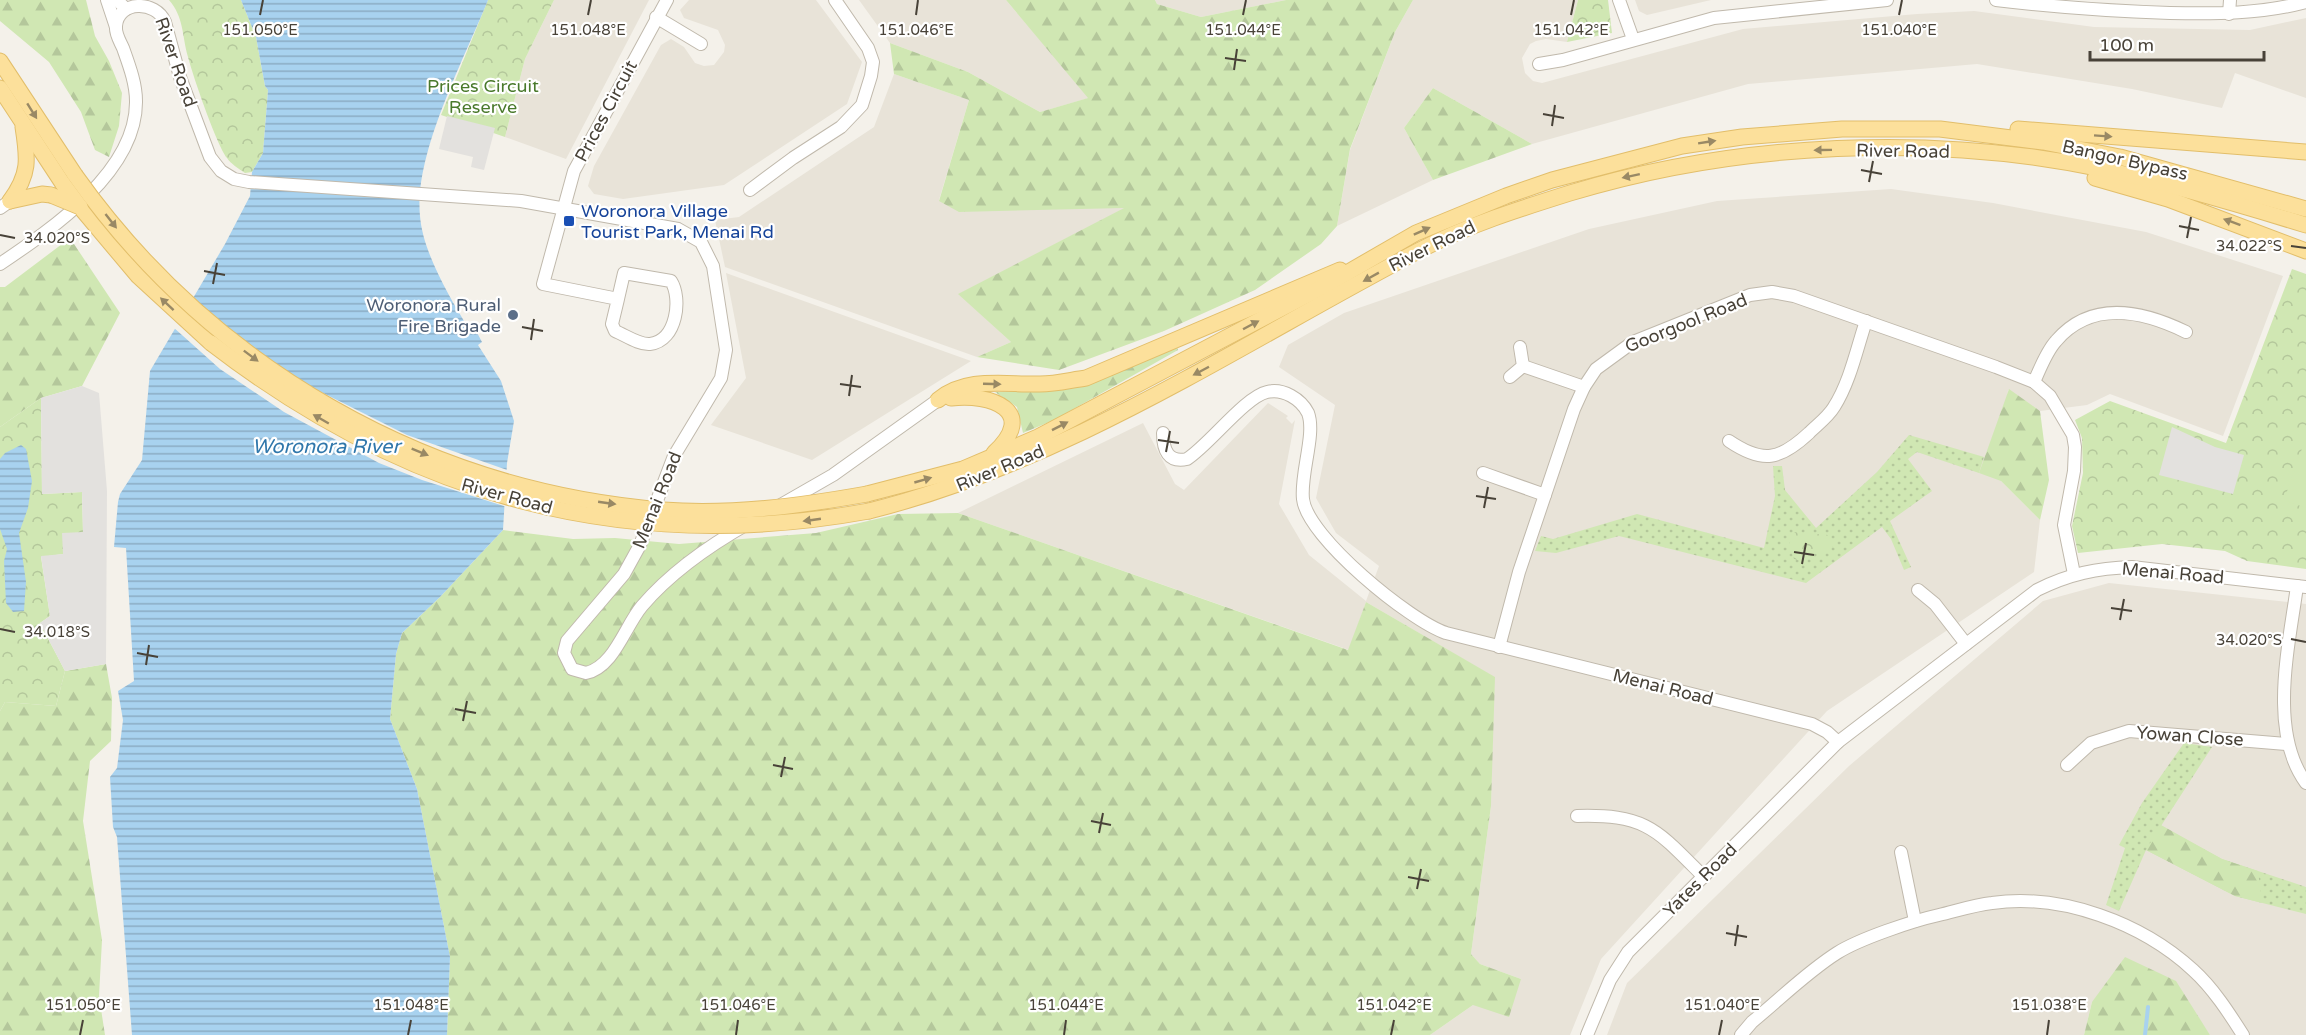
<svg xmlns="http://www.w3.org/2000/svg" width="2306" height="1035" font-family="'Varela Round',sans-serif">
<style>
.residential{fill:#e8e3d8}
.grass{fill:url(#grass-dots)}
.forest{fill:url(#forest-firs)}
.park{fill:url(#park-crowns)}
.pitch{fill:#d0e7b3}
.parking{fill:#e3e1de}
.water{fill:url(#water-rules)}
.pier{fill:#f4f1ea}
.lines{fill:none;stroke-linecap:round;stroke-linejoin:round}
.stream{stroke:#a8d2ef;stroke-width:4}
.minor-casing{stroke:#c0b9ac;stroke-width:14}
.major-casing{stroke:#e2be6a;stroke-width:17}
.minor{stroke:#fff;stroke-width:12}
.major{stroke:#fce09b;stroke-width:15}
.major-bridge-casing{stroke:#e2be6a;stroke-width:17;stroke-linecap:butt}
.major-bridge{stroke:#fce09b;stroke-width:15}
.oneway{fill:#998965}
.ticks{fill:none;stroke:#484238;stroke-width:2}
.transit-dot{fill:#1a4fb4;stroke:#fff;stroke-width:2}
.service-dot{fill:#5c6f8a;stroke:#fff;stroke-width:2}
.labels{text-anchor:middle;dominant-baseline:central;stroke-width:4.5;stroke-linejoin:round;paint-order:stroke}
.street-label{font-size:18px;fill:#484238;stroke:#fff}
.park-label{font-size:18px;fill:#49792b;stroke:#fff}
.transit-label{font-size:18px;fill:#164399;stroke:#fff;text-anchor:start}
.service-label{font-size:18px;fill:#4e5e75;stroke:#fff;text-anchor:end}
.water-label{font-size:20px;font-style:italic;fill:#3077ab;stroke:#fff}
.ticks-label{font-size:15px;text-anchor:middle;fill:#484238;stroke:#fff;stroke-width:4.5;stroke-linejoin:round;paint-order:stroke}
</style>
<defs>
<pattern id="grass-dots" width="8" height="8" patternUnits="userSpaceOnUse" patternTransform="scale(1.5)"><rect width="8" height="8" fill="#d0e7b3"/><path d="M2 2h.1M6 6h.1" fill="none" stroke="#b4c79b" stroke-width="1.8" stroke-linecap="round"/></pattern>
<pattern id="forest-firs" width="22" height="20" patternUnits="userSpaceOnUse" patternTransform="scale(1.5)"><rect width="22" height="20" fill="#d0e7b3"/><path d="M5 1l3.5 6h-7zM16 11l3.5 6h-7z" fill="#b4c79b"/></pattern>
<pattern id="park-crowns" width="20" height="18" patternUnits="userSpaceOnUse" patternTransform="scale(1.5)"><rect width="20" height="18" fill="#d0e7b3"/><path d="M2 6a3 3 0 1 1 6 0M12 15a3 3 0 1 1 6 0" fill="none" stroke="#b4c79b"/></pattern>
<pattern id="water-rules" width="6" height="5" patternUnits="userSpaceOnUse" patternTransform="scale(1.5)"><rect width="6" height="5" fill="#a8d2ef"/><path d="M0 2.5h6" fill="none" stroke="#8bacc3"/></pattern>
</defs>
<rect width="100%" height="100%" fill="#f4f1ea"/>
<g class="residential">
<polygon points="554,0 649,0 566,159 505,137 525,59"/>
<polygon points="689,0 816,0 862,62 847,104 724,185 623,199 594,194 588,186 594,166 661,45 671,39 684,47 695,63 704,66 714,65 724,52 725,45 718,30 684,18 680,10"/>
<polygon points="859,0 1006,0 1089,98 1040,112 968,72 890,43"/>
<polygon points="1155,0 1286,0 1201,17 1157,4"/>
<polygon points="1413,0 1578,0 1567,42 1546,39 1536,41 1530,44 1522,58 1525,73 1533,81 1542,83 1743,29 1917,14 1974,11 2094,27 2250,30 2306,18 2306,98 2235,73 2222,108 2132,89 1977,64 1748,84 1532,144 1433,88 1404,128 1433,180 1337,226 1350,150 1395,32"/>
<polygon points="1635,0 1711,0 1647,15 1639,11"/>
<polygon points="894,74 969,100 939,200 1125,208 959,294 1011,342 977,357 725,267 715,220 739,217 874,127"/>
<polygon points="1891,189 1993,203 2146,232 2283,276 2223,436 2110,394 2087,405 2040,411 2008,390 2001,481 2040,520 2034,572 1827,711 1601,959 1570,1035 1430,1035 1473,1005 1521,979 1480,964 1471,954 1491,806 1494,677 1366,602 1349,650 958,513 1143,423 1175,484 1184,490 1268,403 1288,416 1286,418 1292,424 1295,420 1279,504 1309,555 1366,601 1379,566 1336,533 1316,498 1335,405 1279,367 1288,345 1344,313 1589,229 1717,201"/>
<polygon points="726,273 971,361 812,460 711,425 746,378"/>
<polygon points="2109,583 2306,604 2306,1035 2210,1035 2202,1024 2092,1002 2084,1035 1607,1035 1627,983 1849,766 2043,601"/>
</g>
<g class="grass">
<polygon points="1909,435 1984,457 1979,473 1917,452 1908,459 1932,491 1890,521 1911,567 1904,570 1891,539 1882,527 1806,583 1619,536 1556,553 1535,551 1541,536 1553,539 1637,514 1764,548 1775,496 1773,466 1782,466 1785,490 1816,528 1877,472"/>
<polygon points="2184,743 2212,747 2161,826 2222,859 2306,887 2306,914 2235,896 2146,850 2119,911 2106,905 2125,848 2119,845 2142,803"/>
</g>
<g class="forest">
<polygon points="0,0 86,0 95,36 109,61 122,93 119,126 109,157 95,150 81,112 49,62 0,21"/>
<polygon points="1006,0 1155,0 1157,4 1201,17 1286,0 1413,0 1395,32 1350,149 1337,226 1321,244 1255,290 1164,331 1059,370 977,357 1011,342 958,294 1124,208 959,212 939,201 969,100 894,74 890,43 968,72 1040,112 1088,98"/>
<polygon points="1433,88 1532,144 1433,180 1404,128"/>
<polygon points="70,238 120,313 82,386 41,398 0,427 0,287 5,287"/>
<polygon points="1177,347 1178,350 1054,420 1023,433 1017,407 995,392 1052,390"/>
<polygon points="2009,389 2040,411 2049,480 2040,520 2001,481 1979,473"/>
<polygon points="958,513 1348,650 1366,602 1495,677 1491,806 1471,954 1480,964 1521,979 1509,1017 1473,1005 1430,1035 447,1035 450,957 417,789 390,719 396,654 402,633 440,597 503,530 573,539 615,538 679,544 816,533 898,514"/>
<polygon points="106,664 112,698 111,741 90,761 83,821 102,940 99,996 105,1035 0,1035 0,711 5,702 56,706 65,671"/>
<polygon points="2161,825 2222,859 2258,871 2262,903 2235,896 2146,850"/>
<polygon points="2125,957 2176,981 2210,1035 2084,1035 2092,1002"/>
</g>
<g class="park">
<path d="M169,0H241L256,37L265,86L268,90L263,153L252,172L245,173C238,168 231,164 227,158C216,143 193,76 188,57C182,36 184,17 169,0Z"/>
<polygon points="488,0 554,0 525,59 505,137 441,115"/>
<polygon points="1578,0 1608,0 1612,33 1567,42"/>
<polygon points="2292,269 2306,274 2306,569 2247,561 2225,551 2162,544 2078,553 2072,526 2083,473 2082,438 2075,420 2110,401 2226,443"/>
<polygon points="41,398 42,494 82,492 83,532 63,554 41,557 50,616 40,623 65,671 56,706 5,702 0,711 0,427"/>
<polygon points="1793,532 1828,535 1833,547 1798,560 1794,559 1789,545"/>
</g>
<polygon class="pitch" points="2306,437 2306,508 2284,500"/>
<g class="parking">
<polygon points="447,116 495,128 484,170 471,167 473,157 439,149"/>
<polygon points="82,386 99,393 107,491 106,664 65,671 40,623 50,616 41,556 63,554 62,533 83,532 82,492 42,494 41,398"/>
<polygon points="2172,427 2215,447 2244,455 2233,494 2159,475"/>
</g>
<g class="water">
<path d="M241,0H488C464,60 414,153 420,216C423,253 450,298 469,329L474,327L482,342L478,345L501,381L514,421L507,463L503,530L440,597L402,633L396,654L390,719L417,789L450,957L447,1035H132L117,837L113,827L110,777L117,768L123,720L118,691L134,681L126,548L114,547L118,502L120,494L142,460L150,371L225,244L250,196L252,172L263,153L268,90L265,86L256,37Z"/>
<polygon points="21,445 26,449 32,481 28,508 19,533 26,582 24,611 13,612 6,603 4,561 7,549 0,529 0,459 5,453"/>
</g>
<polygon class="pier" points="190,297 251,346 305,384 407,435 510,471 507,507 422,480 379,463 284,412 220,369 173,327"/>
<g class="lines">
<polyline class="stream" points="2145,1035 2148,1007"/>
<defs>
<g id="minor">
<polyline points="107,0 116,27"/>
<polyline points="117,0 126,9"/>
<polyline points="1619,0 1633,39"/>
<path d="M1996,0C2054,7 2111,11 2170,13C2216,14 2261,14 2306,2"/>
<polyline points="2229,14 2230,0"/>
<polyline points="656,17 701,44"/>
<polyline points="1539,64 1563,60 1714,18 1887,0"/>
<polyline points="750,190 793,158 841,127 862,105 871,76 873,62 868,48 835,0"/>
<polyline points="0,208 10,201"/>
<path d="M0,264C52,229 137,171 136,101C136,83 129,65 123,48C120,41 115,34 116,26C118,0 156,0 165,22L180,77L210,157L221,171L234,179L249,182L521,201L678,229L701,242L713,266L726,350L721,378L674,456L640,545L624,574L567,641L564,653L572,669L586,673C614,667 625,626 642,606C671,572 710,545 749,523"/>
<path d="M618,299L612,324L615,331C625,335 639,345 650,344C677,341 682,298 671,281L624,273L618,299L543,284L574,171L667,0"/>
<polyline points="1523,366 1584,387"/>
<polyline points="1510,377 1523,366 1520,347"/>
<path d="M2034,382C2040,369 2046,352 2056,341C2092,299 2143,311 2186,332"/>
<path d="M1163,433C1163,450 1168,463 1187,459C1209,445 1245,397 1267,392C1283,388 1301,399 1308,413C1316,434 1300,474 1303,499C1307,537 1410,621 1446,633L1812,724L1827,732L1838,742"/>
<path d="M1729,441C1763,464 1780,460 1809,433C1817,425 1828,417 1834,407C1850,382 1857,348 1866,321"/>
<polyline points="1483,473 1545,495"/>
<polyline points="779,506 833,475 938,400"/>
<path d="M2297,586C2289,646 2268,731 2306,783"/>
<polyline points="1918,590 1935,604 1966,644"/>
<polyline points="1499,647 1519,572 1574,409 1584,387 1596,369 1633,342 1750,295 1772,292 1794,296 1996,367 2034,382 2050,396 2073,435 2075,447 2074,471 2064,525 2074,574"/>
<polyline points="2067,765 2091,743 2129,731 2286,744"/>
<path d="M1577,816C1647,814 1657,830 1704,877"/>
<polyline points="1901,852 1915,921"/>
<path d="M1587,1035L1610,980L1628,952L1838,742L2037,590C2069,574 2097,568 2132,567L2306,587"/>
<path d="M1741,1035L1752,1022C1780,999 1807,972 1837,953C1859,939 1912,921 1939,915C1956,911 1974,905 1992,903C2062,893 2142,923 2193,970C2213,988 2229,1013 2243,1035"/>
</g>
<g id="major">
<polyline points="0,61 75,175"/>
<polyline points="0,88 63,184"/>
<polyline points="2018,129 2306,152"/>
<polyline points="2095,178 2168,199 2306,251"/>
<path d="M10,201C30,174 28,159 23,127"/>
<polyline points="10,201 42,194 51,195"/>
<polyline points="80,207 138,276 211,343"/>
<path d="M951,398C991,393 1039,411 994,453"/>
<path d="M938,400C966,376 1006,385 1040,384C1056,384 1071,380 1086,378L1340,270"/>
<polyline points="867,494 963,469 1038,437 1326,285 1416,233 1506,196 1552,180 1682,146 1742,137 1842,129 1940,129 2043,142 2120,157 2306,209"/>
<path d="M869,511C1069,461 1240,344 1420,250C1468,225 1519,209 1570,193C1738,142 1935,133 2107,170C2174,185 2241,205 2306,225"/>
</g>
</defs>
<use href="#minor" class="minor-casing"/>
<use href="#major" class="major-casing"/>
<use href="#minor" class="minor"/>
<use href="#major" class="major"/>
<defs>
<g id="major-bridge">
<path d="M75,175C212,368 427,491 663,510C731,515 800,506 867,494"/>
<polyline points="63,184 80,207"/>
<polyline points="51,195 80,207"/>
<path d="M211,343C408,495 622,556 869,511"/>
</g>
</defs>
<use href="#major-bridge" class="major-bridge-casing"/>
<use href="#major-bridge" class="major-bridge"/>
</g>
<defs><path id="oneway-solid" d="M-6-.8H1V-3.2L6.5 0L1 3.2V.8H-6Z" transform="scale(1.5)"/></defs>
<g class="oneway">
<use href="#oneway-solid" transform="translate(32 111) rotate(58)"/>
<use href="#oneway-solid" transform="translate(2103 136) rotate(4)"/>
<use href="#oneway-solid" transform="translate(1707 142) rotate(-9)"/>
<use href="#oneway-solid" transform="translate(1823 150) rotate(179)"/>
<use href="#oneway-solid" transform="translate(1631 176) rotate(168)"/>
<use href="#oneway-solid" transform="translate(111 221) rotate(52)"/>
<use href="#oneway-solid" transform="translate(2232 222) rotate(-160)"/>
<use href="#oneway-solid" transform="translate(1422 231) rotate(-24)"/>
<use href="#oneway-solid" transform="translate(1371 277) rotate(151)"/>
<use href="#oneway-solid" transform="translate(167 304) rotate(-137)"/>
<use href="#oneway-solid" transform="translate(1251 325) rotate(-28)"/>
<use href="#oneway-solid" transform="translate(251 356) rotate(37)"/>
<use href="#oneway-solid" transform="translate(1201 371) rotate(152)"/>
<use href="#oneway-solid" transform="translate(992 384) rotate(2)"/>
<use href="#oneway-solid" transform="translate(321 419) rotate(-150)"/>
<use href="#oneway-solid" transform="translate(1060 426) rotate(-27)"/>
<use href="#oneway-solid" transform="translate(420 452) rotate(22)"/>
<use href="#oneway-solid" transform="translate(923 480) rotate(-16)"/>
<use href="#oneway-solid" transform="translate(607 503) rotate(8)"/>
<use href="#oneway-solid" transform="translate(812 520) rotate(172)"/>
</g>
<path class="ticks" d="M260,15L263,0M588,15L591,0M916,15L918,0M1243,15L1246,0M1571,15L1574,0M1899,15L1902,0M1225,58L1246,61M1234,70L1237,49M1543,114L1564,118M1552,126L1555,105M1861,170L1882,174M1869,182L1873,161M2179,226L2199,230M0,235L15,238M2187,238L2191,217M2291,246L2306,248M204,271L225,275M213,284L217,263M522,327L543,331M531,340L534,319M840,384L861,387M849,396L852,375M1158,440L1179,443M1166,452L1170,431M1476,496L1496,499M1484,508L1488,487M1794,552L1814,555M1802,564L1806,543M2111,608L2132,611M2120,620L2124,599M0,629L15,632M2291,639L2306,642M137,653L158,657M146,665L149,645M455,709L476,713M463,721L467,701M773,765L793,769M781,777L785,757M1091,821L1111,825M1099,833L1103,813M1408,877L1429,881M1417,889L1421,869M1726,933L1747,937M1735,946L1738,925M80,1035L83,1020M408,1035L411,1020M736,1035L738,1020M1064,1035L1066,1020M1391,1035L1394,1020M1719,1035L1722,1020M2047,1035L2049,1020"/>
<rect class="transit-dot" x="563" y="215" width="12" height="12" rx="3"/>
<circle class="service-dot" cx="513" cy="315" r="6"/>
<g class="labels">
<g class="street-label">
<text transform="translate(176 62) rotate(71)">River Road</text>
<text transform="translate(606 111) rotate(-62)">Prices Circuit</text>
<text transform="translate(1903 151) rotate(1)">River Road</text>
<text transform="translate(2125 160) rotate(13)">Bangor Bypass</text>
<text transform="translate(1432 246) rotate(-26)">River Road</text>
<text transform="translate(1686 323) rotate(-22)">Goorgool Road</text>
<text transform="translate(1000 468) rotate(-23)">River Road</text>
<text transform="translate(507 496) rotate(15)">River Road</text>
<text transform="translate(657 500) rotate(-68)">Menai Road</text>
<text transform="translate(2173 573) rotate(5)">Menai Road</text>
<text transform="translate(1663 687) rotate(14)">Menai Road</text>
<text transform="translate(2190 736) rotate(4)">Yowan Close</text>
<text transform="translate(1700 880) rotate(-45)">Yates Road</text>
</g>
<g class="park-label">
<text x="483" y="86">Prices Circuit<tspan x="483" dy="21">Reserve</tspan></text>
</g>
<g class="transit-label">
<text x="581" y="211">Woronora Village<tspan x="581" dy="21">Tourist Park, Menai Rd</tspan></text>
</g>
<g class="service-label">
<text x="501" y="305">Woronora Rural<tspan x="501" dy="21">Fire Brigade</tspan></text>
</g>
<g class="water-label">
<text x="326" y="447">Woronora River</text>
</g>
</g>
<g class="ticks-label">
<text x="260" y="35">151.050°E</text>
<text x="588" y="35">151.048°E</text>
<text x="916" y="35">151.046°E</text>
<text x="1243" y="35">151.044°E</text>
<text x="1571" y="35">151.042°E</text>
<text x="1899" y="35">151.040°E</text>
<text x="57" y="243">34.020°S</text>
<text x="2249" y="251">34.022°S</text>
<text x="57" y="637">34.018°S</text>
<text x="2249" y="645">34.020°S</text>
<text x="83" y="1010">151.050°E</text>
<text x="411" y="1010">151.048°E</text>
<text x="738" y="1010">151.046°E</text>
<text x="1066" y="1010">151.044°E</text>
<text x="1394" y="1010">151.042°E</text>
<text x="1722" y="1010">151.040°E</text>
<text x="2049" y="1010">151.038°E</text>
</g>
<path d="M2090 51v9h174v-9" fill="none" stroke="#484238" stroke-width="3"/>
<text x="2099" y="51" font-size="18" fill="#484238" stroke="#ffffff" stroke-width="4.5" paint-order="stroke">100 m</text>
</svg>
